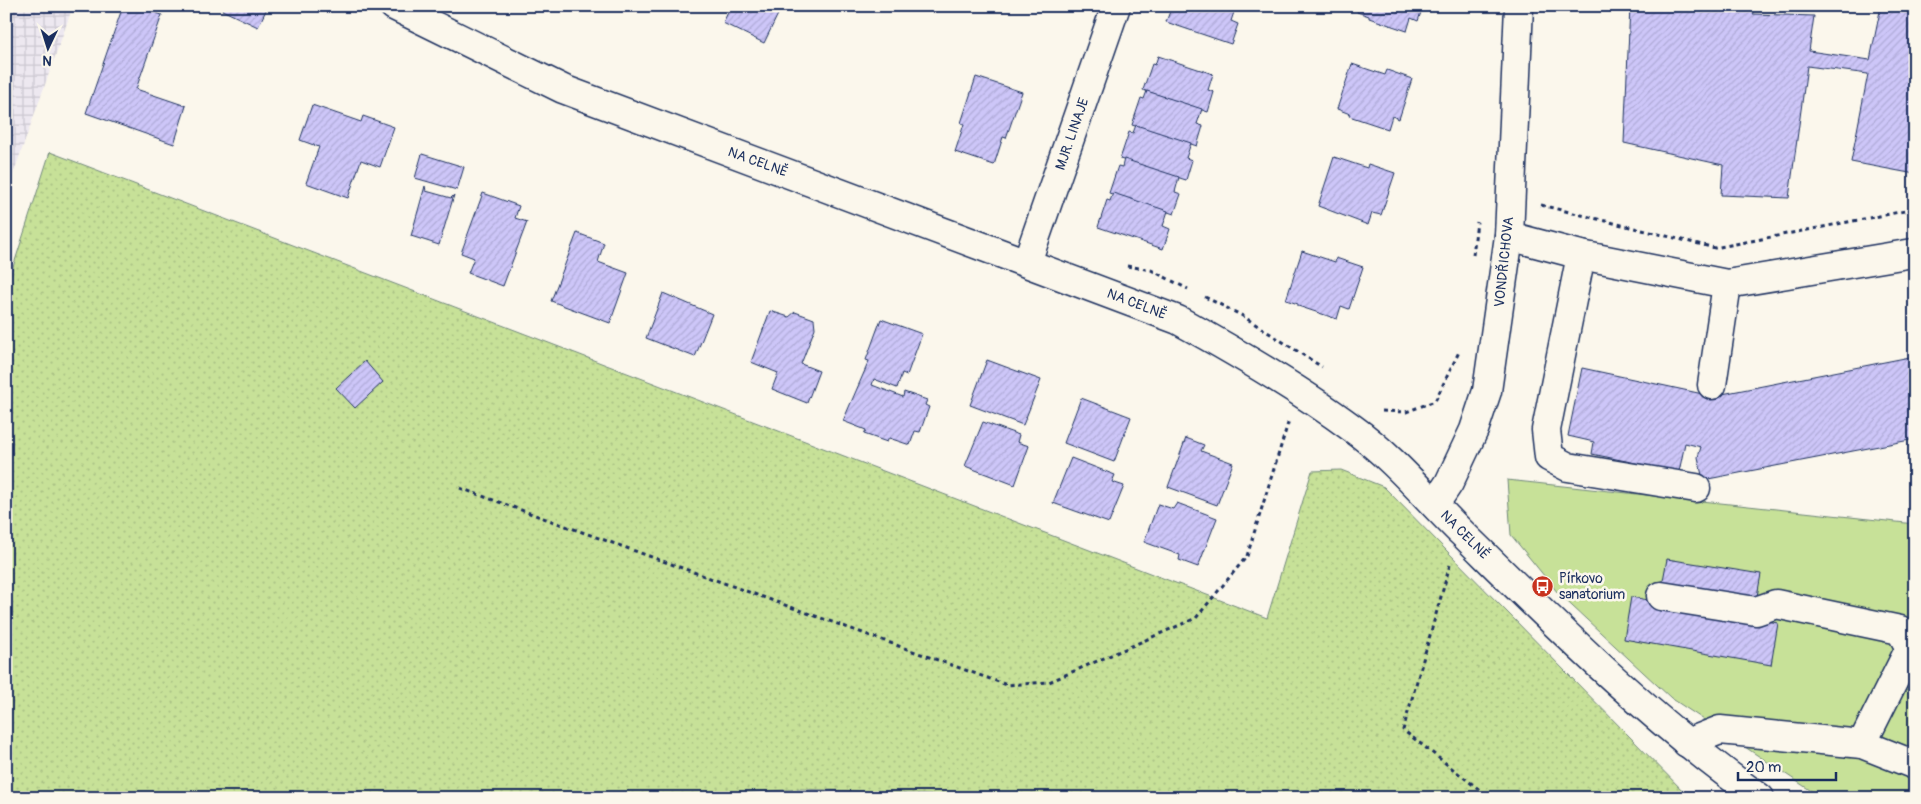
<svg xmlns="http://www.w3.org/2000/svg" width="1921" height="804" font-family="Pangolin,sans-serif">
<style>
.industrial{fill:url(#industrial-grid)}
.forest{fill:url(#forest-crowns);stroke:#71887b}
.park{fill:#c7e198;stroke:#71887b}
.garden{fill:url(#garden-dots);stroke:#71887b}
.building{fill:url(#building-hatch);stroke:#1b2f5e}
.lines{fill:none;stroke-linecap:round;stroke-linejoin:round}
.street-casing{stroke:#1b2f5e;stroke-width:31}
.secondary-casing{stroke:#1b2f5e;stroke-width:31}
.path{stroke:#1b2f5e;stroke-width:3;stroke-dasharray:4 4;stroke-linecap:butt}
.street{stroke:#fbf7ec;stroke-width:28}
.secondary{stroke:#fbf7ec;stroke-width:28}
.labels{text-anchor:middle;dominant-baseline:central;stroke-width:5;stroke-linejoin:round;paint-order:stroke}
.street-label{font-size:14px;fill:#1b2f5e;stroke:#fbf7ec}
.poi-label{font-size:14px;fill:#1b2f5e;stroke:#fbf7ec;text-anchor:start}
</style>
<defs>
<pattern id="industrial-grid" width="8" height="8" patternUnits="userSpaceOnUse" patternTransform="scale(1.25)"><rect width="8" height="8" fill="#ede8f0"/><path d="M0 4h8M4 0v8" fill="none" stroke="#cbc7d0"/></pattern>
<pattern id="forest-crowns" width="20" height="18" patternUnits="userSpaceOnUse" patternTransform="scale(1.25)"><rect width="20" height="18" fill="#c7e198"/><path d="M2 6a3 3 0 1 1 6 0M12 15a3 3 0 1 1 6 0" fill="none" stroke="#aac185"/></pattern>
<pattern id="garden-dots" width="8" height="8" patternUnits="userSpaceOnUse" patternTransform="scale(1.25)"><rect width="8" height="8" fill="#c7e198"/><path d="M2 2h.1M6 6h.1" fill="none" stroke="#aac185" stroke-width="1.8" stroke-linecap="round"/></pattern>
<pattern id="building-hatch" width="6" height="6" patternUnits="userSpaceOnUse" patternTransform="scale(1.25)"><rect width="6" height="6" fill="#cdc6f8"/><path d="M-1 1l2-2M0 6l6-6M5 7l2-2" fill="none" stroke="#afaad7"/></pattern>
</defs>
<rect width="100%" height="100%" fill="#fbf7ec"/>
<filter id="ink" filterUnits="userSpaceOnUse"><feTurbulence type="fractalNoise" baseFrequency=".02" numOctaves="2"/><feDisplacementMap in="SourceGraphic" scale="10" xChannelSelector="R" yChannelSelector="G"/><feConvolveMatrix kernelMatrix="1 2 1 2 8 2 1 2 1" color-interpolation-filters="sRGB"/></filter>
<g filter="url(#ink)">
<polygon class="industrial" points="6,6 73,6 6,194"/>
<polygon class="forest" points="823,793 857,798 781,798"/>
<polygon class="park" points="1507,480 1915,524 1915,798 1822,798 1671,698 1558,593 1511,535"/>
<polygon class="garden" points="50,152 1267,618 1312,471 1341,470 1384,487 1690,798 999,798 802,789 662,798 6,797 6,289"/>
<g class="building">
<polygon points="123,6 137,6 162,15 136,89 186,106 174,144 86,113"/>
<polygon points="224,6 268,6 258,27 222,10"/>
<polygon points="731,6 782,6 764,43 723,23"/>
<polygon points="1172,6 1236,6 1231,21 1238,24 1231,44 1166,22"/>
<polygon points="1359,6 1423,6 1418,21 1411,18 1407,31 1369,18 1369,16 1357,12"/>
<polygon points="1630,6 1754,6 1753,14 1814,16 1809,51 1870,60 1881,6 1915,6 1915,174 1851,162 1868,74 1807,66 1789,198 1721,195 1723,165 1624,143"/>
<polygon points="1158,56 1213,74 1208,90 1214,92 1208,112 1143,90 1152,64 1155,65"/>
<polygon points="1352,64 1385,75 1387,70 1412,79 1399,119 1392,116 1388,129 1349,116 1350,114 1337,109"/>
<polygon points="976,77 1022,92 1006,138 1003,137 994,165 955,152 964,124 961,123"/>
<polygon points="1147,91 1202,109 1197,124 1203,126 1197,146 1132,125 1141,98 1144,99"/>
<polygon points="312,105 361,122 363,116 394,127 380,167 361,160 348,198 306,183 319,147 300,140"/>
<polygon points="1136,125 1191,143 1186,158 1192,160 1186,180 1120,159 1129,132 1133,133"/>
<polygon points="422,154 464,167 457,190 415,178"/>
<polygon points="1334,157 1367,168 1368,164 1395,173 1381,215 1372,213 1368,225 1318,206"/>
<polygon points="1124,159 1179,177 1175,192 1181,194 1174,214 1109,193 1118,166 1122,167"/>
<polygon points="425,186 426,191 451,198 454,195 439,245 411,236"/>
<polygon points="483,193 519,206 515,218 527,222 503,286 468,273 474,258 461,253"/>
<polygon points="1113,193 1168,211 1163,226 1170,229 1163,249 1098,227 1107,200 1110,201"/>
<polygon points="577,233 604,243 598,262 628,273 610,323 551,301"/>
<polygon points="1302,251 1335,262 1336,258 1363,267 1349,309 1341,306 1337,319 1298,306 1298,304 1286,300"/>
<polygon points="663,293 712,314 695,357 646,338"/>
<polygon points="770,311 789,317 795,312 814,319 815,328 801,364 819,371 807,403 772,389 778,373 751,362"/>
<polygon points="881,319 922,334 907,375 902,373 897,388 874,379 872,385 903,397 904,392 927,400 925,405 929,407 920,432 915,431 910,445 889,438 887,442 864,434 866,430 843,421 869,361 866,360"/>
<polygon points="1915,356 1915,439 1703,480 1698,457 1701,447 1685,443 1679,472 1592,454 1594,442 1568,436 1582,368 1712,396"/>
<polygon points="987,360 1041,380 1023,425 970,405"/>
<polygon points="365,361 383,382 355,408 336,388"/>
<polygon points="1081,398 1131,417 1114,462 1064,443"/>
<polygon points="983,422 1019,435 1017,442 1029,446 1015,485 965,466"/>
<polygon points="1186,438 1204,445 1201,451 1233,463 1217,505 1168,487"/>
<polygon points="1071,458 1115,475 1112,482 1124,486 1109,523 1053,503"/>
<polygon points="1177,503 1217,518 1198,567 1179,560 1180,555 1144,542 1158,504 1173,509"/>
<polygon points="1667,559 1761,574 1756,602 1662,586"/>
<polygon points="1631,597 1778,623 1771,665 1624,639"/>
</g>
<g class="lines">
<defs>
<g id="street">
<polyline points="1509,236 1581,255 1546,430 1549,457 1568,467 1696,488"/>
<polyline points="1581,255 1727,284 1712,385"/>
<polyline points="1027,262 1116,6"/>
<polyline points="1727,284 1913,253"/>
<polyline points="1435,504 1449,483 1474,430 1487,391 1509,236 1519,6"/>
<polyline points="1661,596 1756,611 1776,604 1900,630 1910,648 1862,744"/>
<polyline points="1687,743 1720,730 1862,744 1915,765"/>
</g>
<path id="secondary" d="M394,6L563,89L1178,320C1238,353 1298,388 1352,428C1394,458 1426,498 1462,533C1557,626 1651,721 1760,798"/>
</defs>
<use href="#street" class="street-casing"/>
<use href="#secondary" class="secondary-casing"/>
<g class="path">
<polyline points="1541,205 1715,248 1915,209"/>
<polyline points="1473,255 1477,222"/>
<polyline points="1127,266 1151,270 1188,289"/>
<polyline points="1205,297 1241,315 1322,367"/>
<polyline points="1382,411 1406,412 1435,401 1460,350"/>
<polyline points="460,488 1007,685 1049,682 1196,618 1247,556 1289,420"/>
<polyline points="1450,565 1403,730 1490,798"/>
</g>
<use href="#street" class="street"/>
<use href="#secondary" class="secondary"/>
</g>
</g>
<defs>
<symbol id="bus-disc" viewBox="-11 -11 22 22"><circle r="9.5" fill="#c8321e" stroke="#fbf7ec"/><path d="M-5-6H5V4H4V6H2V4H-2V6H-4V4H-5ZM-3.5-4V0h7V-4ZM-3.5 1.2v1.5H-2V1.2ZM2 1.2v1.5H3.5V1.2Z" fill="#fff"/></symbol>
</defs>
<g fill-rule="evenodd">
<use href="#bus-disc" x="1530" y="574" width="25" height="25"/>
</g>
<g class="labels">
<g class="street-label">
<text transform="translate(1072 134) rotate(-71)">MJR. LINAJE</text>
<text transform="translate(758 162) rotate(20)">NA CELNĚ</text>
<text transform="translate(1504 262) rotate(-84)">VONDŘICHOVA</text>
<text transform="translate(1137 304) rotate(21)">NA CELNĚ</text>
<text transform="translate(1465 535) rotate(45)">NA CELNĚ</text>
</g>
<g class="poi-label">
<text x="1559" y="578">Pírkovo<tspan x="1559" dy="16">sanatorium</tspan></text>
</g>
</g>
<rect width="1921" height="804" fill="none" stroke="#fbf7ec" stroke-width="25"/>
<rect x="12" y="12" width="1896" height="779" fill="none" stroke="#1b2f5e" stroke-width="2" filter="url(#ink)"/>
<g transform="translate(48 48) rotate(184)" stroke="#fbf7ec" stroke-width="4" paint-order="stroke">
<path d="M0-4L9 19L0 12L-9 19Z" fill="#1b2f5e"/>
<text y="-8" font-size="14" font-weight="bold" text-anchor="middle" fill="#1b2f5e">N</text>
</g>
<path d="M1738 772v8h98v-8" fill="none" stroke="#1b2f5e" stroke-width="2.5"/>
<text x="1746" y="772" font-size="15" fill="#1b2f5e" stroke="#fbf7ec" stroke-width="4" paint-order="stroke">20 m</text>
</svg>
